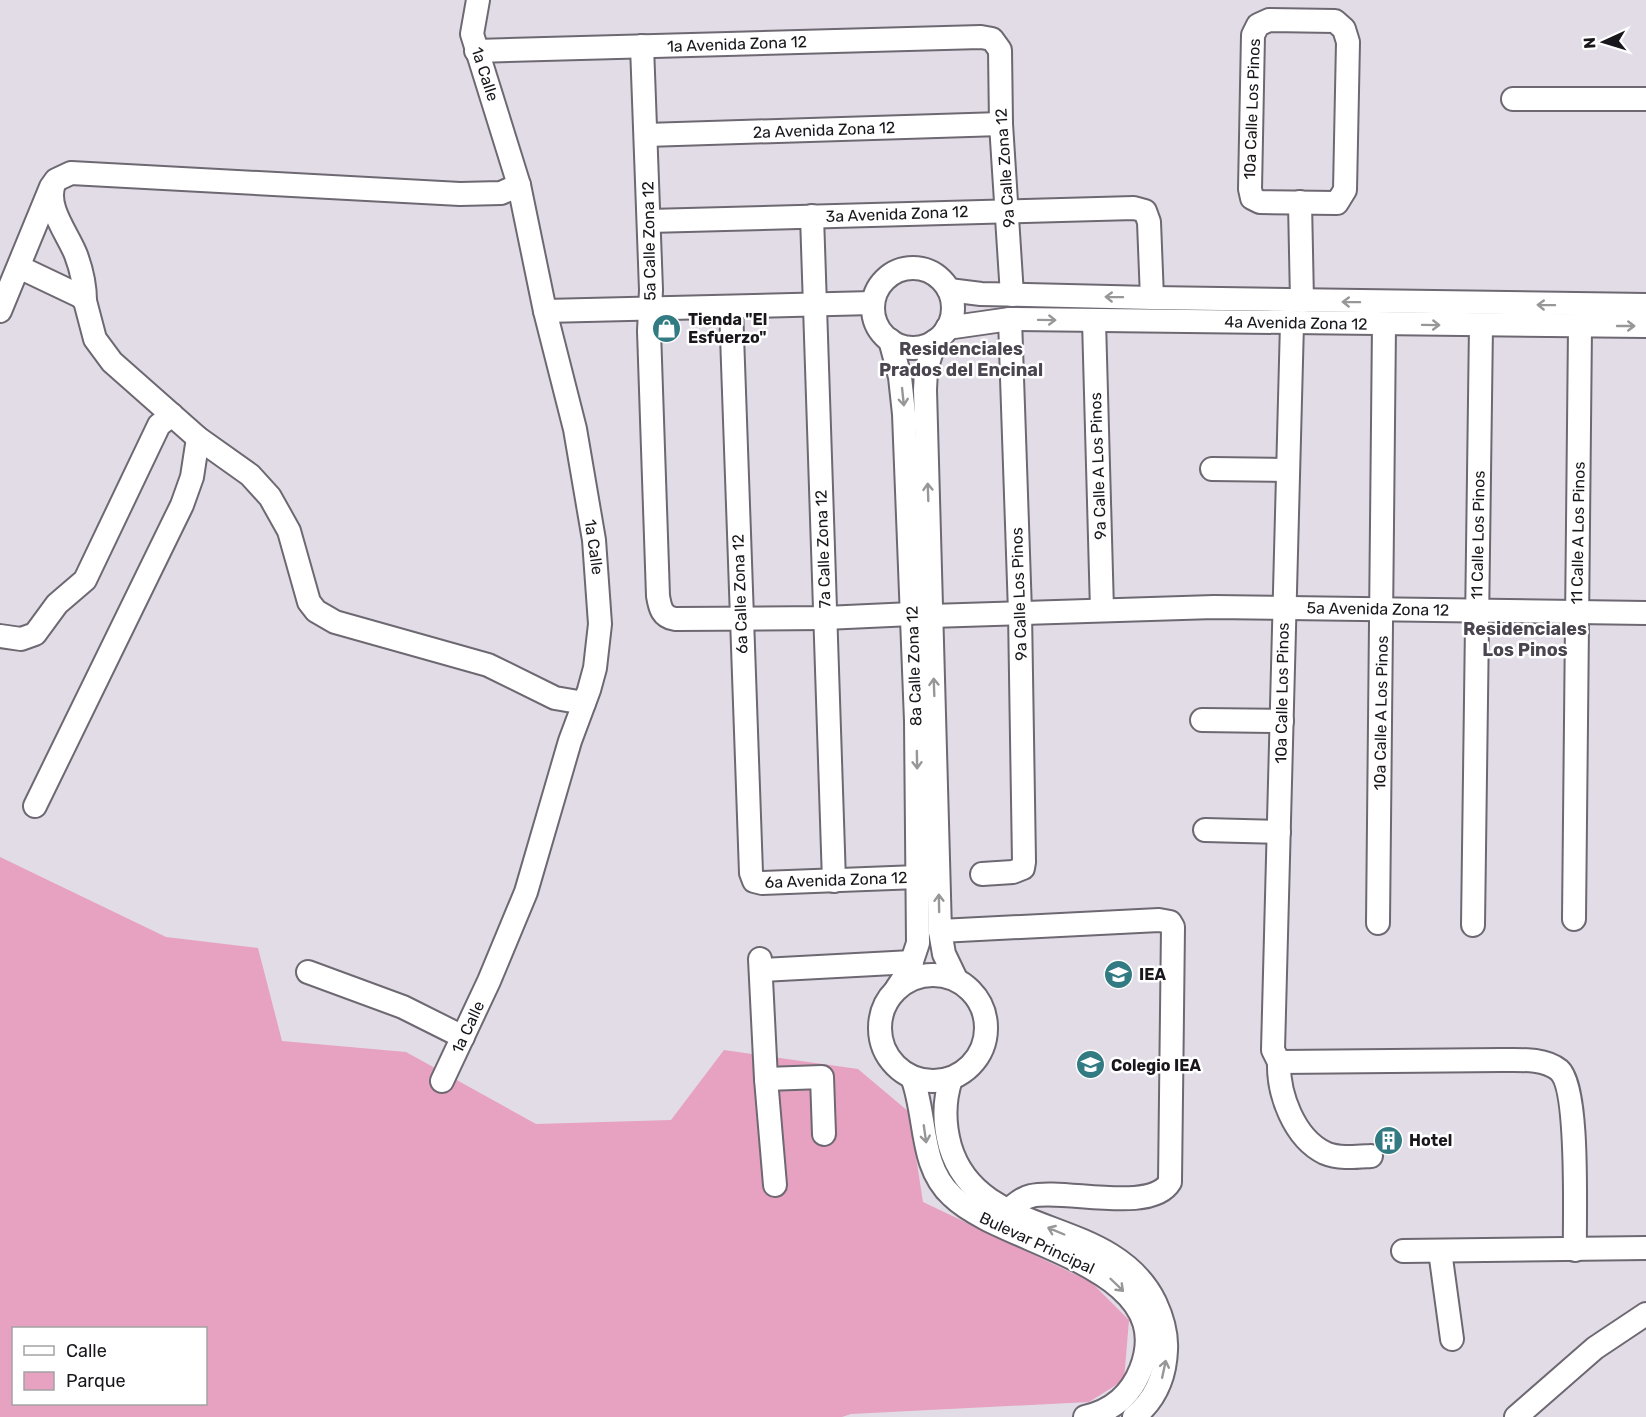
<svg xmlns="http://www.w3.org/2000/svg" width="1646" height="1417" font-family="Rubik,sans-serif">
<style>
.green{fill:#e7a1c1;fill-rule:evenodd}
.lines{fill:none;stroke-linecap:round;stroke-linejoin:round}
.minor-casing{stroke:#6d6871;stroke-width:26}
.minor{stroke:#fff;stroke-width:22}
.oneway{stroke:#989798}
.labels{text-anchor:middle;dominant-baseline:central;stroke-width:5;stroke-linejoin:round;paint-order:stroke}
.street-label{font-size:16px;fill:#19171b;stroke:#fff}
.poi-label{font-size:16px;font-weight:bold;fill:#19171b;stroke:#fff;text-anchor:start}
.neighbourhood-label{font-size:18px;font-weight:bold;fill:#4a454e;stroke:#fff}
</style>
<rect width="100%" height="100%" fill="#e2dce7"/>
<path class="green" d="M0,857L166,937L258,948L282,1041L406,1052L536,1124L671,1120L724,1050L858,1069L909,1112L923,1202L1091,1282L1129,1320L1124,1380L1089,1402L851,1414L842,1417H0ZM14,1328H206V1404H14Z"/>
<g class="lines">
<defs>
<g id="minor">
<polygon points="1269,20 1335,21 1344,29 1348,42 1345,190 1337,203 1260,202 1252,198 1250,189 1253,35 1258,25"/>
<path d="M642,46L651,290L649,331L658,596C660,608 662,617 675,619L825,618L912,614"/>
<polyline points="476,51 981,37 992,39 1000,50 1001,124 1012,295"/>
<polyline points="1513,99 1646,99"/>
<polyline points="646,135 1001,124"/>
<path d="M54,184C45,207 68,234 76,255C82,271 85,284 85,301"/>
<polyline points="1300,202 1302,301"/>
<polyline points="812,216 834,881"/>
<polyline points="649,221 1134,208 1145,211 1149,222 1152,298"/>
<polyline points="19,267 80,296 85,301 95,339 112,362 198,438 250,475 270,497 289,531 309,602 316,611 335,622 488,665 555,698 584,703"/>
<circle cx="913" cy="308" r="40"/>
<polyline points="949,290 981,294 1152,298 1646,305"/>
<polyline points="731,307 751,873 754,881 762,883 918,877"/>
<polyline points="0,311 51,187 56,180 71,173 460,194 501,193 519,185"/>
<polyline points="545,311 873,303"/>
<polyline points="1094,321 1102,610"/>
<polyline points="947,328 1010,319 1646,326"/>
<polyline points="890,340 900,377 904,414 916,721 918,943 909,970 897,988"/>
<polyline points="935,341 926,370 925,390 940,931 944,954 956,979"/>
<polyline points="1212,469 1288,470"/>
<polyline points="931,616 1214,607 1646,613"/>
<polyline points="0,636 21,639 35,634 57,604 85,580 159,425 172,415"/>
<polyline points="1202,720 1282,721"/>
<polyline points="35,806 182,505 192,477 198,438"/>
<polyline points="1205,830 1279,832"/>
<polyline points="982,874 1013,872 1023,868 1024,862 1020,612 1010,319"/>
<polyline points="1574,919 1580,327"/>
<polyline points="1378,923 1384,324"/>
<polyline points="1473,925 1481,325"/>
<path d="M940,931L1159,920L1170,922L1173,927L1170,1182C1151,1214 1063,1188 1031,1196C1022,1198 1016,1204 1008,1210"/>
<polyline points="760,959 766,1079 775,1185"/>
<polyline points="762,970 912,962"/>
<polyline points="308,972 403,1007 463,1037"/>
<circle cx="933" cy="1028" r="53"/>
<polyline points="1279,1062 1273,1050 1292,323"/>
<path d="M1279,1062L1501,1060C1520,1060 1544,1058 1559,1070C1580,1089 1574,1217 1575,1250"/>
<path d="M1279,1062C1278,1094 1294,1138 1325,1153C1339,1159 1356,1157 1371,1156"/>
<path d="M912,1077C927,1116 919,1166 952,1196C1003,1246 1181,1265 1141,1369C1131,1395 1112,1411 1085,1417"/>
<polyline points="766,1079 822,1077 824,1134"/>
<path d="M951,1079C944,1100 944,1124 950,1146C978,1242 1111,1213 1155,1302C1162,1317 1167,1334 1166,1350C1165,1377 1155,1400 1134,1417"/>
<polyline points="442,1081 489,981 526,892 570,741 589,690 595,668 600,624 594,540 575,429 545,311 519,185 472,34 478,0"/>
<polyline points="1403,1251 1646,1248"/>
<polyline points="1440,1251 1452,1339"/>
<polyline points="1516,1417 1595,1348 1646,1314"/>
</g>
</defs>
<use href="#minor" class="minor-casing"/>
<use href="#minor" class="minor"/>
</g>
<defs><path id="oneway-shaft" d="M-6 0H5M1.5-3L5.5 0L1.5 3" fill="none" stroke-width="1.6" stroke-linecap="round" stroke-linejoin="round" transform="scale(1.5)"/></defs>
<g class="oneway">
<use href="#oneway-shaft" transform="translate(1114 297) rotate(-179)"/>
<use href="#oneway-shaft" transform="translate(1351 302) rotate(-179)"/>
<use href="#oneway-shaft" transform="translate(1546 305) rotate(-179)"/>
<use href="#oneway-shaft" transform="translate(1047 320) rotate(1)"/>
<use href="#oneway-shaft" transform="translate(1431 325) rotate(1)"/>
<use href="#oneway-shaft" transform="translate(1626 326)"/>
<use href="#oneway-shaft" transform="translate(903 397) rotate(84)"/>
<use href="#oneway-shaft" transform="translate(928 492) rotate(-92)"/>
<use href="#oneway-shaft" transform="translate(934 687) rotate(-92)"/>
<use href="#oneway-shaft" transform="translate(917 760) rotate(89)"/>
<use href="#oneway-shaft" transform="translate(939 903) rotate(-91)"/>
<use href="#oneway-shaft" transform="translate(925 1134) rotate(82)"/>
<use href="#oneway-shaft" transform="translate(1056 1231) rotate(-157)"/>
<use href="#oneway-shaft" transform="translate(1117 1285) rotate(44)"/>
<use href="#oneway-shaft" transform="translate(1164 1369) rotate(-78)"/>
</g>
<defs>
<symbol id="shop-disc" viewBox="-11 -11 22 22"><circle r="9.5" fill="#337b83" stroke="#fff"/><path d="M-5-2.5h2.3a2.7 3.5 0 0 1 5.4 0H5L5.5 6h-11ZM-1.5-2.5h3a1.5 2.3 0 0 0-3 0Z" fill="#fff"/></symbol>
<symbol id="school-disc" viewBox="-11 -11 22 22"><circle r="9.5" fill="#337b83" stroke="#fff"/><path d="M0-5L7-2L0 1L-7-2ZM-4 1L0 2.5L4 1V4Q0 6-4 4Z" fill="#fff"/></symbol>
<symbol id="building-disc" viewBox="-11 -11 22 22"><circle r="9.5" fill="#337b83" stroke="#fff"/><path d="M-4-6H4V6H1V3H-1V6H-4ZM-2.5-4.3h1.7v1.8h-1.7ZM.8-4.3h1.7v1.8H.8ZM-2.5-1h1.7V.8h-1.7ZM.8-1h1.7V.8H.8Z" fill="#fff"/></symbol>
</defs>
<g fill-rule="evenodd">
<use href="#shop-disc" x="650" y="312" width="33" height="33"/>
<use href="#school-disc" x="1102" y="958" width="33" height="33"/>
<use href="#school-disc" x="1074" y="1048" width="33" height="33"/>
<use href="#building-disc" x="1372" y="1124" width="33" height="33"/>
</g>
<g class="labels">
<g class="street-label">
<text transform="translate(737 44) rotate(-2)">1a Avenida Zona 12</text>
<text transform="translate(485 74) rotate(72)">1a Calle</text>
<text transform="translate(1252 109) rotate(-88)">10a Calle Los Pinos</text>
<text transform="translate(824 130) rotate(-2)">2a Avenida Zona 12</text>
<text transform="translate(1005 168) rotate(-94)">9a Calle Zona 12</text>
<text transform="translate(897 214) rotate(-2)">3a Avenida Zona 12</text>
<text transform="translate(649 241) rotate(-91)">5a Calle Zona 12</text>
<text transform="translate(1296 323) rotate(1)">4a Avenida Zona 12</text>
<text transform="translate(1098 466) rotate(-92)">9a Calle A Los Pinos</text>
<text transform="translate(1578 533) rotate(-89)">11 Calle A Los Pinos</text>
<text transform="translate(1478 535) rotate(-89)">11 Calle Los Pinos</text>
<text transform="translate(594 547) rotate(82)">1a Calle</text>
<text transform="translate(823 549) rotate(-92)">7a Calle Zona 12</text>
<text transform="translate(740 594) rotate(-92)">6a Calle Zona 12</text>
<text transform="translate(1019 594) rotate(-92)">9a Calle Los Pinos</text>
<text transform="translate(1378 609) rotate(1)">5a Avenida Zona 12</text>
<text transform="translate(914 666) rotate(-92)">8a Calle Zona 12</text>
<text transform="translate(1282 693) rotate(-89)">10a Calle Los Pinos</text>
<text transform="translate(1381 713) rotate(-89)">10a Calle A Los Pinos</text>
<text transform="translate(836 880) rotate(-2)">6a Avenida Zona 12</text>
<text transform="translate(468 1027) rotate(-65)">1a Calle</text>
<text transform="translate(1037 1243) rotate(25)">Bulevar Principal</text>
</g>
<g class="poi-label">
<text x="688" y="319">Tienda "El<tspan x="688" dy="18">Esfuerzo"</tspan></text>
<text x="1139" y="974">IEA</text>
<text x="1111" y="1065">Colegio IEA</text>
<text x="1409" y="1140">Hotel</text>
</g>
<g class="neighbourhood-label">
<text x="961" y="349">Residenciales<tspan x="961" dy="21">Prados del Encinal</tspan></text>
<text x="1525" y="629">Residenciales<tspan x="1525" dy="21">Los Pinos</tspan></text>
</g>
</g>
<rect x="12" y="1327" width="195" height="78" fill="#ffffff" stroke="#a3a2a4" stroke-width="1.5"/>
<rect x="24" y="1346" width="30" height="9" fill="#ffffff" stroke="#a3a2a4" stroke-width="1.5"/>
<text x="66" y="1357" font-size="18" fill="#19171b">Calle</text>
<rect x="24" y="1372" width="30" height="18" fill="#e7a1c1" stroke="#a3a2a4" stroke-width="1.5"/>
<text x="66" y="1387" font-size="18" fill="#19171b">Parque</text>
<g transform="translate(1604 42) rotate(266)" stroke="#ffffff" stroke-width="4.5" paint-order="stroke">
<path d="M0-4.5L10 22L0 15L-10 22Z" fill="#19171b"/>
<text y="-9" font-size="16" font-weight="bold" text-anchor="middle" fill="#19171b">N</text>
</g>
</svg>
